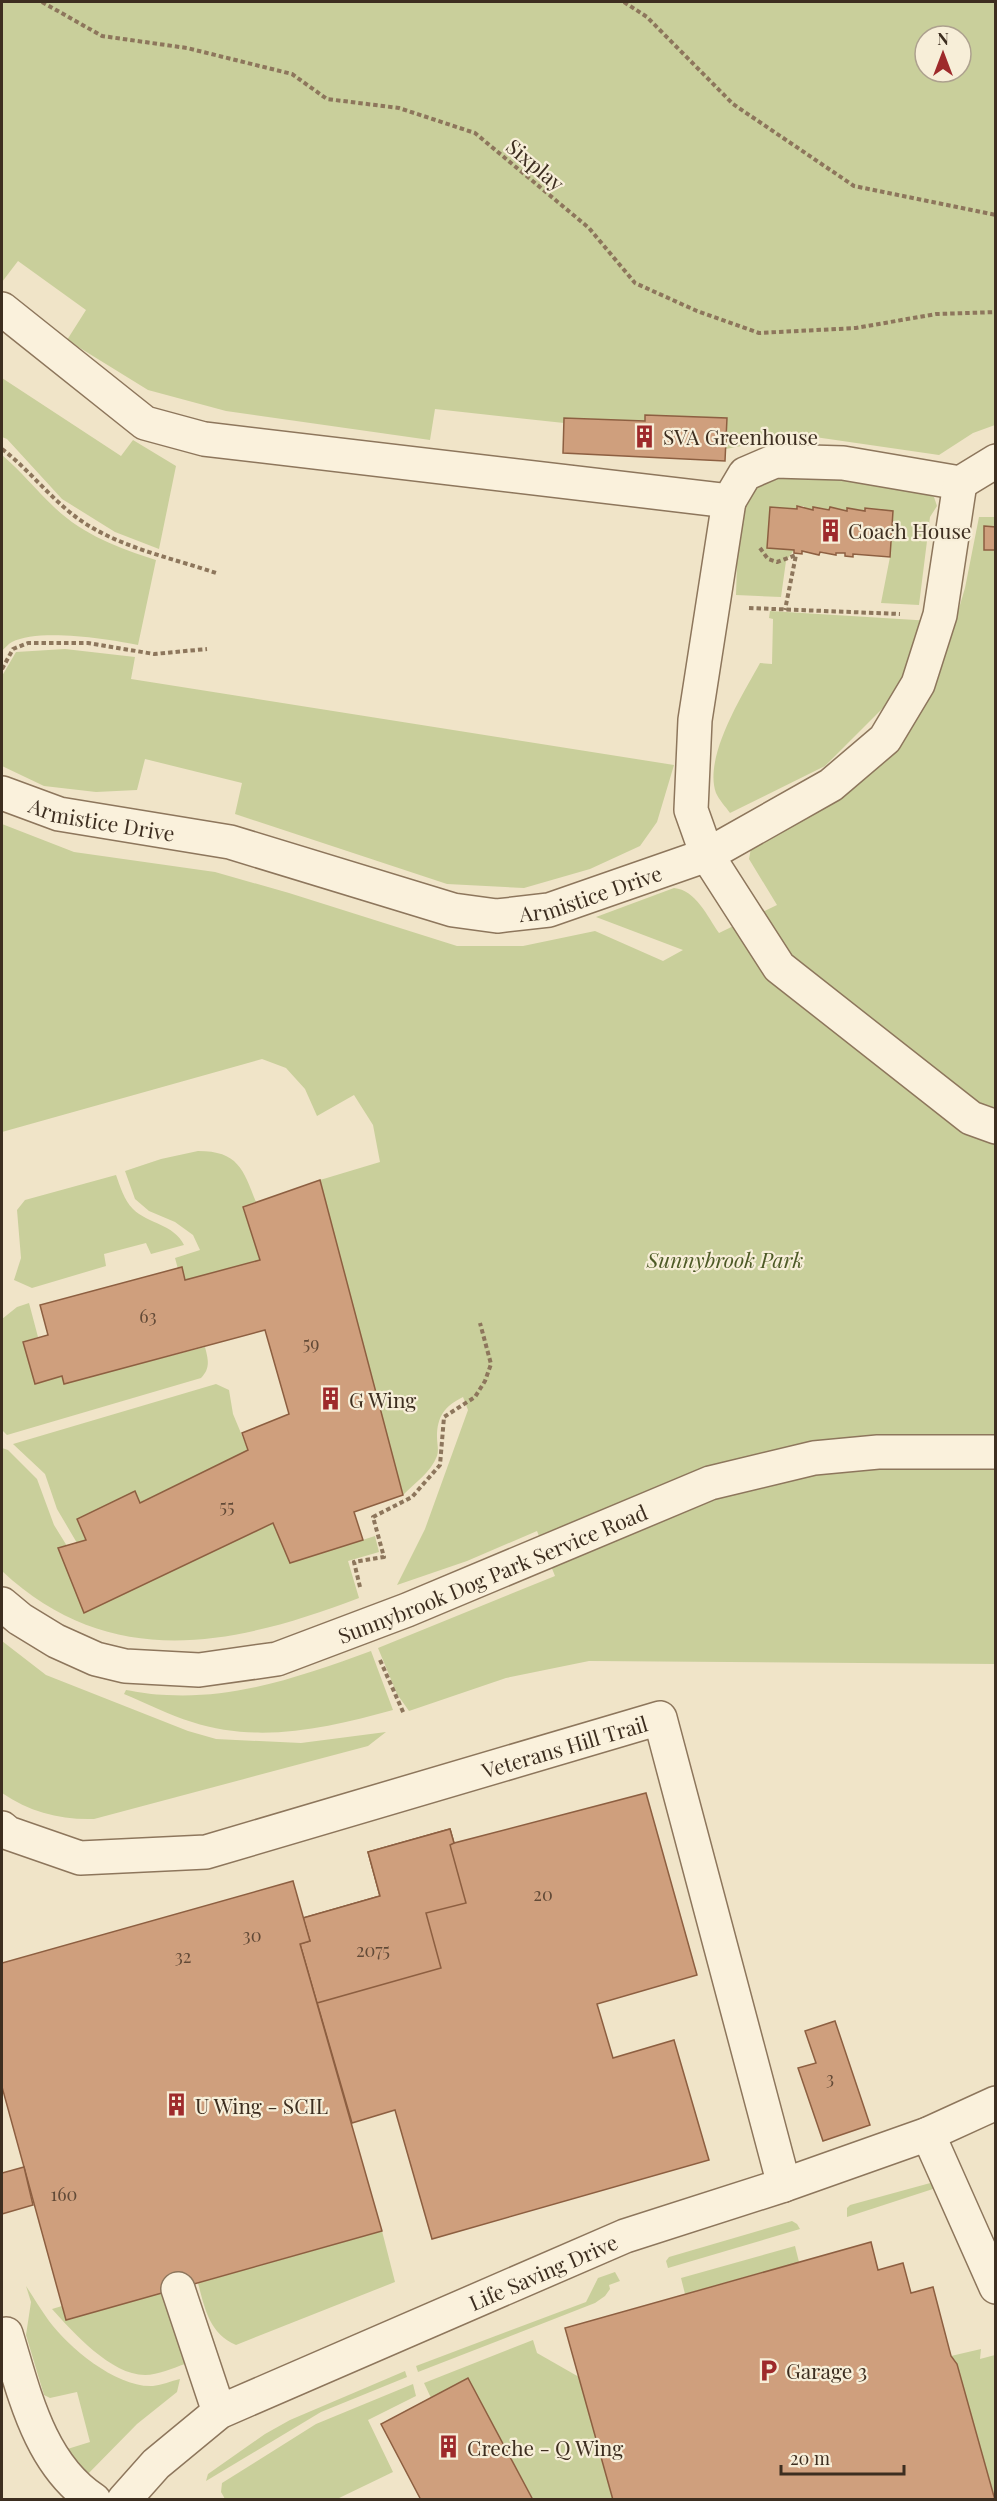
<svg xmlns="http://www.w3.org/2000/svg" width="997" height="2501" font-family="'Playfair Display',serif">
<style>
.green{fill:#c9cf9b;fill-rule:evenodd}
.building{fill:#cf9f7d;stroke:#8d5f41;stroke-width:1.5}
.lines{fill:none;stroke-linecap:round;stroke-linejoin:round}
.minor-casing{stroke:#8d765c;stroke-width:36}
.path{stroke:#8d765c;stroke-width:4;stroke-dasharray:4.5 3;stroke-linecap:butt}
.minor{stroke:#faf1dc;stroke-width:33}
.labels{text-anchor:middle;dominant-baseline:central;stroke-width:4.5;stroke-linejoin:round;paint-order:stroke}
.number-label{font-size:18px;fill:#624a37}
.street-label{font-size:21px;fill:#3d2e20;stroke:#f7eed8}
.poi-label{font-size:21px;fill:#3d2e20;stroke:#f7eed8;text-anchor:start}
.park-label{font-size:21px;font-style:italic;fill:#4d5a26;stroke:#f7eed8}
</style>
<rect width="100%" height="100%" fill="#f0e4c8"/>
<g class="green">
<path d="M2,2H995V425L973,433L939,455L808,436L766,441L726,449V418L646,415L645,421L565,418L564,423L435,409L430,440L226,411L148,390L67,340L86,310L18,261L2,282ZM925,36H961V72H925Z"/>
<polygon points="2,378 121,456 133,440 176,466 159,549 115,532 62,499 7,439 2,437"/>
<path d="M2,455C21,471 36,490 54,507C83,535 119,548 156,560L138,645C110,639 38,628 12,642C8,644 5,648 2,651Z"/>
<polygon points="815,472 900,485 934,497 937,506 930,517 919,605 881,603 890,557 893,511 866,509 865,511 847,509 847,511 830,507 829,510 814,507 813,510 804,509 804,506 798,506 797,509 770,507 767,548 794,550 786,561 781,597 736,595 739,504 755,485 778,475"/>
<path d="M979,517H995V1664L589,1661L506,1678L409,1711L397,1694L378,1648L555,1576L537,1531L467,1561L397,1585L425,1529L468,1410L463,1397C445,1406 437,1416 437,1437C437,1443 439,1450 437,1456C431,1472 415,1483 403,1495L320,1180L380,1162L373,1125L354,1095L317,1116L305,1089L286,1068L262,1059L2,1132V824L74,852L215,872L289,893L457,946H523L595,931L663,961L683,950L596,917L674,888C696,890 707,916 719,933L777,905L749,859L751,848L923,703L946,652L965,588Z"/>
<path d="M770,611L932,621L897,694L825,766L730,813C726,807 719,800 716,793C703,757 743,694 760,663L772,664L773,619L769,618Z"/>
<polygon points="65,649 135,657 131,679 674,765 657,822 640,846 590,869 524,888 447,884 235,814 242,783 145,759 137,790 96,792 44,786 2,766 2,676 16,652"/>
<path d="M198,1151C238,1151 243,1169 256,1202L243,1208L260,1260L185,1280L182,1268L178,1269L175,1258L200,1250L193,1235L175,1222L149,1211L135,1199L125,1171L161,1159Z"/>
<path d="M116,1175C120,1186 124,1200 133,1209C148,1224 174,1224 184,1245L151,1254L146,1243L104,1254L106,1266L32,1288L14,1280L21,1258L17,1210L25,1200Z"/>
<path d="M29,1303L38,1337L23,1342L35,1383L62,1376L64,1383L205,1347C208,1359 211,1368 201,1378L7,1435L2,1430V1319L17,1307Z"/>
<polygon points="216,1384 229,1390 233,1414 248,1450 140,1503 77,1520 86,1540 77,1543 57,1509 45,1474 13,1444"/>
<path d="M2,1448L8,1450L37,1479L54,1525L67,1546L59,1548L84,1613L273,1523L290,1563L375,1536L379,1552L348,1561L359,1598C233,1646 110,1672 2,1571Z"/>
<path d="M2,1641L46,1675L188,1731L216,1739L301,1743L386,1732L368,1746L94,1819C60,1820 30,1812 2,1793Z"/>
<path d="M371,1651L393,1710C328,1728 259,1744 192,1722C169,1715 146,1703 124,1694L126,1690C139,1692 153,1695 167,1695C238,1699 305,1675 371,1651Z"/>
<polygon points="934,2182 939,2187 847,2217 847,2208 850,2205"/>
<polygon points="792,2221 797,2224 800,2229 668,2268 666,2261 669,2257"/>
<path d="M382,2231L395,2282L236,2345C209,2333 205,2309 198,2283Z"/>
<polygon points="795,2246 799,2262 685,2294 681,2278"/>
<polygon points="615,2272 620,2281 609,2285 610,2289 605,2296 595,2303 418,2372 416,2366 586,2302 598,2278"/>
<path d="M26,2286C34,2298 41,2310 49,2321C69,2348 117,2388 153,2386C162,2385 171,2381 180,2379L177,2392L137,2424L83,2479L61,2451L90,2442L77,2392L50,2398L44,2395L26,2335L31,2302Z"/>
<path d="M165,2292L185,2364C173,2368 158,2375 145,2375C111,2375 73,2332 52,2309L62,2306L67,2320Z"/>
<polygon points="533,2340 537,2353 579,2377 613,2499 533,2499 468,2378 431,2398 424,2383"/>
<polygon points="981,2349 980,2359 995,2355 995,2499 957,2364 951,2356"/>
<polygon points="405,2371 407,2377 321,2412 206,2481 208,2474 265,2434 290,2420"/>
<polygon points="413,2384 416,2396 368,2420 393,2472 337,2499 225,2499 221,2492 222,2483 316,2424"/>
</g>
<g class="building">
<polygon points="645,415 727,418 725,461 563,453 564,418 645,421"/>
<polygon points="797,506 813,510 813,507 829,510 830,507 847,511 847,508 865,511 865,508 893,511 890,557 853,554 853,557 845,556 845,553 836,553 836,555 820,552 819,555 802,551 802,554 794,553 794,550 767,548 770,507 797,509"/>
<polygon points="984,526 996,527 996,550 984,550"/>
<polygon points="320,1180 403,1495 354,1512 363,1540 290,1563 273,1523 84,1613 58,1548 86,1540 77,1519 135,1491 140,1503 248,1450 242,1433 289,1414 265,1330 64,1384 62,1376 35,1384 23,1342 48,1335 40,1305 182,1267 185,1280 260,1260 243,1207"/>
<polygon points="646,1793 697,1975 597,2004 613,2058 674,2040 709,2160 432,2239 395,2110 352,2123 300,1944 310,1941 303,1918 380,1896 368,1852 450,1829 454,1843"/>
<polygon points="450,1829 454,1843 450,1845 466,1903 426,1913 441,1968 317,2003 300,1944 310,1941 303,1918 380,1896 368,1852"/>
<polygon points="293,1881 310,1941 300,1944 382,2231 66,2320 2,2087 2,1963"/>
<polygon points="835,2021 870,2125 823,2141 798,2068 816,2063 805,2031"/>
<polygon points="24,2167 33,2205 2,2214 2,2173"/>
<polygon points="871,2242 878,2270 903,2263 911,2293 933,2287 951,2356 957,2364 995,2500 613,2500 565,2328"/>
<polygon points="468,2378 533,2500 421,2500 381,2424"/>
</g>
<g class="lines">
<defs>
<g id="minor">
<polyline points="2,309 145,423 204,439 729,501 745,474 775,461 843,463 960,483 996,461"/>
<polyline points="729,501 695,720 691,810 707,855 779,967 971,1118 996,1127"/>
<path id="s1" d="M2,793L59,814L230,842L453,910L497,916L549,910L707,855L831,785L885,739L918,684L940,615L960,483"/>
<path id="s2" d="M2,1604L20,1619L56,1641L96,1659L125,1666L199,1670L277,1659L407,1610L710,1483L814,1458L878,1452H996"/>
<path id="s3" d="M2,1828L8,1833L80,1858L206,1852L660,1718L784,2185"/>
<polyline points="928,2134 996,2287"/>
<polyline points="178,2289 219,2412"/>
<path d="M2,2335L6,2334C24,2392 39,2464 94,2500"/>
<path id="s4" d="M124,2500L156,2464L219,2412L625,2236L784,2185L928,2134L996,2103"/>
</g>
</defs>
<use href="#minor" class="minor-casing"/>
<g class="path">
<polyline points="42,2 102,36 187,48 292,74 327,99 399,108 475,133 589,228 635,283 697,311 759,333 856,328 936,314 996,312"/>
<polyline points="624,2 647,17 733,104 854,186 996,215"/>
<path d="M2,449C27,468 47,494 72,514C112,546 169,557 216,573"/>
<polyline points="760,548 768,559 777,562 796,555 785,610"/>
<polyline points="749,608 900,614"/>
<polyline points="2,669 13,649 28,643 88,643 154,654 207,649"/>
<polyline points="360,1587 354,1562 384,1557 373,1517 412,1497 440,1465 444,1417 475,1397 485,1381 491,1364 480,1323"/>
<polyline points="380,1660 404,1714"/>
</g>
<use href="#minor" class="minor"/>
</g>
<defs>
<symbol id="building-bare" viewBox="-9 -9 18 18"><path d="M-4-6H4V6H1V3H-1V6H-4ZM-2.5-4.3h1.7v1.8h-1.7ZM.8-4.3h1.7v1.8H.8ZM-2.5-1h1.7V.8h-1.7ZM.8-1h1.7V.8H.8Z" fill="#9e2a2b" stroke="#f7eed8" stroke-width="2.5" paint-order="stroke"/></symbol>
<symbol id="parking-bare" viewBox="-9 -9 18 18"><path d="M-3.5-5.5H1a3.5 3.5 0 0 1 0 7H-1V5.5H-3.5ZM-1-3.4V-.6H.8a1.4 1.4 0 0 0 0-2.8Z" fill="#9e2a2b" stroke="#f7eed8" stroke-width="2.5" paint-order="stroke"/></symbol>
</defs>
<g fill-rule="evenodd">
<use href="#building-bare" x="628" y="420" width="33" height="33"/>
<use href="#building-bare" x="814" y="514" width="33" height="33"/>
<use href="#building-bare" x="314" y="1382" width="33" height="33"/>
<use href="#building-bare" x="160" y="2088" width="33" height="33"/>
<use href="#parking-bare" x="752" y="2354" width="33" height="33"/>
<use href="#building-bare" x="432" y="2430" width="33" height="33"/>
</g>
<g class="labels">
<g class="number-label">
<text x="148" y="1316">63</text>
<text x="311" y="1343">59</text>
<text x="227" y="1506">55</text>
<text x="543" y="1894">20</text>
<text x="252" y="1935">30</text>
<text x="373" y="1950">2075</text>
<text x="183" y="1956">32</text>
<text x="830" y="2078">3</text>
<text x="64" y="2194">160</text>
</g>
<g class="street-label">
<text transform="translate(536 164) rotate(40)">Sixplay</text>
<text stroke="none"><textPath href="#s1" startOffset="104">Armistice Drive</textPath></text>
<text stroke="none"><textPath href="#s1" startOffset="608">Armistice Drive</textPath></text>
<text stroke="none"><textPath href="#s2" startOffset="524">Sunnybrook Dog Park Service Road</textPath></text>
<text stroke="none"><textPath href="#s3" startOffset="584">Veterans Hill Trail</textPath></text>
<text stroke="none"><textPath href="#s4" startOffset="483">Life Saving Drive</textPath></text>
</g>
<g class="poi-label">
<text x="663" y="436">SVA Greenhouse</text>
<text x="848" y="530">Coach House</text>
<text x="349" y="1399">G Wing</text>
<text x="195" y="2105">U Wing - SCIL</text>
<text x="786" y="2370">Garage 3</text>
<text x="467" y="2447">Creche - Q Wing</text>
</g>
<g class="park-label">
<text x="725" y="1259">Sunnybrook Park</text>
</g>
</g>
<rect width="997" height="2501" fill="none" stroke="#3d2e20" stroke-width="6"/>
<g transform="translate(943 54)"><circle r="28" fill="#f7eed8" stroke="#ada18e" stroke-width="1.5"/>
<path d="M0-4.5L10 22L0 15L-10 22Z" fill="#9e2a2b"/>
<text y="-9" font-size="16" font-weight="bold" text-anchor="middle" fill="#3d2e20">N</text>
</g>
<path d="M781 2465v9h123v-9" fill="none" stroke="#3d2e20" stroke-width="3"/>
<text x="790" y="2465" font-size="18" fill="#3d2e20" stroke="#f7eed8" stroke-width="4.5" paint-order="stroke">20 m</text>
</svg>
